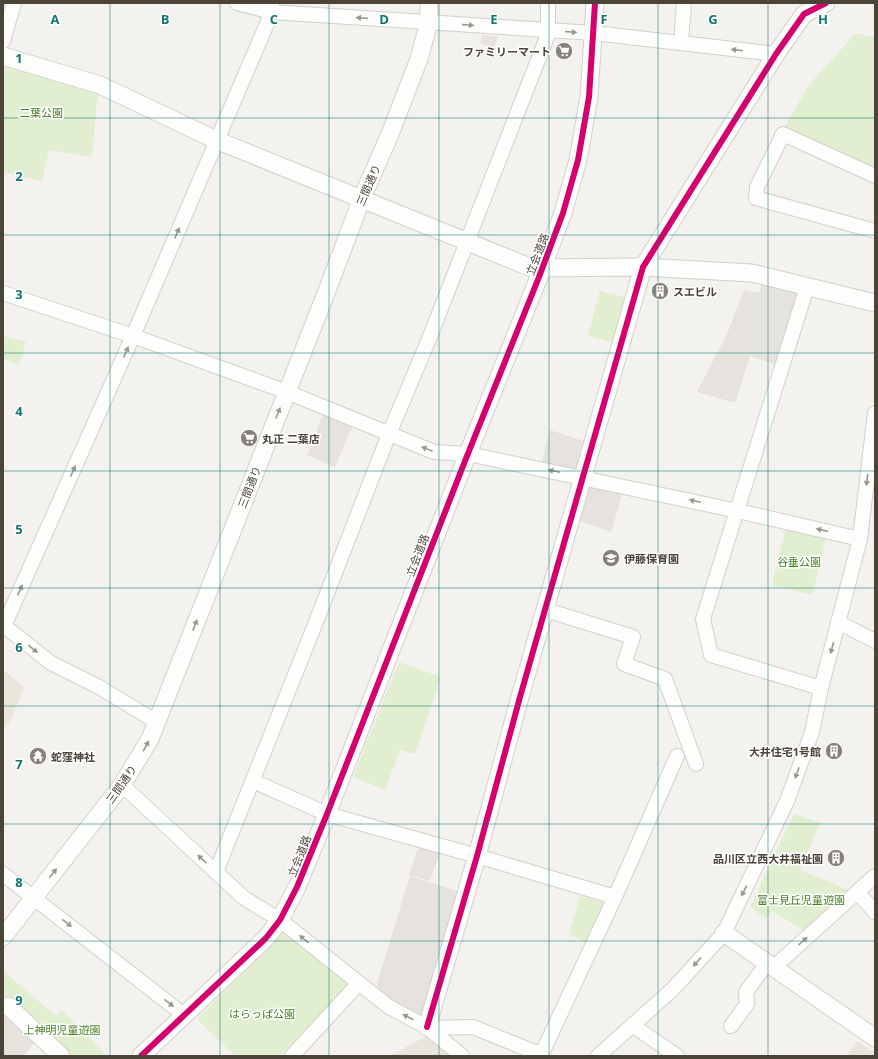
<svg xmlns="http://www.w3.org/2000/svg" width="878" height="1059" font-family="'Open Sans','Noto Sans JP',sans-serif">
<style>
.industrial{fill:#e6e2de}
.education{fill:#eae5da}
.green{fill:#e1eecf}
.parking{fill:#e6e3df}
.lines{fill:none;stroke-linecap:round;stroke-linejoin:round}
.minor-casing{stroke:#d2d0cb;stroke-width:16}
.tertiary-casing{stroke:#d2d0cb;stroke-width:19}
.minor{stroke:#fdfdfc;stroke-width:14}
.tertiary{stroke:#fdfdfc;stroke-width:17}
.cycleway-casing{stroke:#fff;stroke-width:8}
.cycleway{stroke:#d6006c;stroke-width:6}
.oneway{fill:#9b9791}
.grid{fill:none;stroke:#0f766e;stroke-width:1;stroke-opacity:0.55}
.labels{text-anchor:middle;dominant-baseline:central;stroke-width:3;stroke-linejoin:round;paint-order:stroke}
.poi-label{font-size:11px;font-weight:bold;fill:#4b4439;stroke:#fff;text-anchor:start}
.park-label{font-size:11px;fill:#4a7f2a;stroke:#fff}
.street-label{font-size:11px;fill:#4b4439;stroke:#fff}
.grid-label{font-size:13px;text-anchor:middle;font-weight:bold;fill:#0f766e;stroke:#fff;stroke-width:3;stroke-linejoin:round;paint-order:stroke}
</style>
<rect width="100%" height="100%" fill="#f4f2ee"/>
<polygon class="industrial" points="3,1015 34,1043 24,1056 3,1056"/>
<g class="education">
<polygon points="3,670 24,687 12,718 3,730"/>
<polygon points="429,1035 454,1056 389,1056"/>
<polygon points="857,1041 875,1053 875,1056 847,1056"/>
</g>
<g class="green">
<polygon points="856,33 875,37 875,172 783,129 809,85"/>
<polygon points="3,63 98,90 92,157 49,150 42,181 3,172"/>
<polygon points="600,291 627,298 615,343 588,336"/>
<polygon points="3,336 26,342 19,365 3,359"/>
<polygon points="786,528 826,538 812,595 772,585"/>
<polygon points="399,662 441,677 415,754 400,750 385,790 353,777"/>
<polygon points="794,814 820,823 800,870 851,891 805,931 772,911 766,919 750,907"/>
<polygon points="580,896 605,903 587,942 569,934"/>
<polygon points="283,931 350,984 280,1056 235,1056 197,1019"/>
<polygon points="3,971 56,1016 62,1010 107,1056 73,1056 3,994"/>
</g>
<g class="parking">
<polygon points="482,35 498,36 494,48 480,43"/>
<polygon points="762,283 799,293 780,366 750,356 735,403 697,392 727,334 744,290 759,293"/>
<polygon points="324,413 353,425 335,467 307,455"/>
<polygon points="550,430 587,442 579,471 541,464"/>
<polygon points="588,483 623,491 611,532 578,520"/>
<polygon points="419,845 440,852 430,881 409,875"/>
<polygon points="410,876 460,892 424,1018 396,1004 377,990 377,983"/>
</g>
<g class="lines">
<defs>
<g id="minor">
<polyline points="237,3 272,12 594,33 776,54"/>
<polyline points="3,41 14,3"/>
<polyline points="681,43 684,3"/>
<polyline points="875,176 783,134 757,187 756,198 875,231"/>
<polyline points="807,287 703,619 711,655 821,688"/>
<polyline points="3,293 133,336 287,392 434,452 468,454 478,456 738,511 860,539"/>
<polyline points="546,610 633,637 624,664 665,679 696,764"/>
<polyline points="838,622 875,641"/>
<polyline points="3,625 51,663 99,687 157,722"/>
<polyline points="4,626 133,336 272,12 272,3"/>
<polyline points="253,781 327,814 477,856 615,897"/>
<polyline points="122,785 244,898 280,920 389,1007 427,1027 462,1056"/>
<polyline points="216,872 314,627 389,434 429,339 547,37 548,30 548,3"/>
<polyline points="3,874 184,1015"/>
<polyline points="857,892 875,912"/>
<polyline points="774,967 875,876"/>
<polyline points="632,1025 677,1056"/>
<polyline points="731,1026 747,1004 746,992 767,963"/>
<polyline points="428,1028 473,1027 537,1053 544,1049 615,897 677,756"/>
<polyline points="292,1056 359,983"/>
<polyline points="598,1056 673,989 724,933 787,801 812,732 821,688 860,539 875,413"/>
</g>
<g id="tertiary">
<polyline points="3,56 100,85 216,140 532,268 643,267 752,273 875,303"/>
<polyline points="724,933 875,1038"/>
<polyline points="3,937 122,785 150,739 325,296 362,198 390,134 419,59 429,22 429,3"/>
<polyline points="8,1006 61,1056"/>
<polyline points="427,1027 477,856 520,697 643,267 776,54 804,14 826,3"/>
<polyline points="141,1056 266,938 280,920 297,887 327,814 465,461 539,277 563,213 578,160 589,97 595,3"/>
</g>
</defs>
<use href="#minor" class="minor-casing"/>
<use href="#tertiary" class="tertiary-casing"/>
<use href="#minor" class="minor"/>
<use href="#tertiary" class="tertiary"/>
<defs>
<g id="cycleway">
<polyline points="427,1027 477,856 520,697 643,267 776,54 804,14 826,3"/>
<polyline points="141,1056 266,938 280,920 297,887 327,814 465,461 539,277 563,213 578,160 589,97 595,3"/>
</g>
</defs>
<use href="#cycleway" class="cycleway-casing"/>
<use href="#cycleway" class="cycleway"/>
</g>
<defs><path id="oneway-solid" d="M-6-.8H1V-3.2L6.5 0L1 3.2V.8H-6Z"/></defs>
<g class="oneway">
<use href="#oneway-solid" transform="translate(362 18) rotate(-176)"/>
<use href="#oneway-solid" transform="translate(468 25) rotate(4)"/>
<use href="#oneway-solid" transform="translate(571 32) rotate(4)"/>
<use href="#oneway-solid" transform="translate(737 50) rotate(-173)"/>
<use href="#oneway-solid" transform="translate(177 233) rotate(-67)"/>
<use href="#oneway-solid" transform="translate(126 352) rotate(-66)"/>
<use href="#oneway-solid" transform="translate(278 413) rotate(-68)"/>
<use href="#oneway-solid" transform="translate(427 449) rotate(-158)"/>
<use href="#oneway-solid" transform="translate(73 471) rotate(-66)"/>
<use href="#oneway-solid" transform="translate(554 471) rotate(-168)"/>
<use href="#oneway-solid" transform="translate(867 480) rotate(97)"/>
<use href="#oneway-solid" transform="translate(695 501) rotate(-168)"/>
<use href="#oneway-solid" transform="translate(822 530) rotate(-167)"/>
<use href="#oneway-solid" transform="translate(20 590) rotate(-66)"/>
<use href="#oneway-solid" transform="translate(195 625) rotate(-69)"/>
<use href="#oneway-solid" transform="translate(832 648) rotate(105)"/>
<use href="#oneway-solid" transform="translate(33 649) rotate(39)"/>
<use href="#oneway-solid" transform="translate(146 746) rotate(-61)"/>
<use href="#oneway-solid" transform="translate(797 773) rotate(110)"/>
<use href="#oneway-solid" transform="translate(202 859) rotate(-137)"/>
<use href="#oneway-solid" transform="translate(53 873) rotate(-52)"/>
<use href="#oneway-solid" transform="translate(744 891) rotate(116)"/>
<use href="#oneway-solid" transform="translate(67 923) rotate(37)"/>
<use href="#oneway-solid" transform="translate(304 939) rotate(-141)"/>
<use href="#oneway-solid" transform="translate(803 941) rotate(-42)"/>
<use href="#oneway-solid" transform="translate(697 962) rotate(132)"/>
<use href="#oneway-solid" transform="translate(169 1003) rotate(38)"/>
<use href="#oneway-solid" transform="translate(408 1017) rotate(-153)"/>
</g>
<path class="grid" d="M110,3V1056M220,3V1056M329,3V1056M439,3V1056M549,3V1056M658,3V1056M768,3V1056M3,118H875M3,235H875M3,353H875M3,471H875M3,588H875M3,706H875M3,824H875M3,941H875"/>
<defs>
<symbol id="supermarket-disc" viewBox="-11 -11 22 22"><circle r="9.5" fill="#868178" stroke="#fff"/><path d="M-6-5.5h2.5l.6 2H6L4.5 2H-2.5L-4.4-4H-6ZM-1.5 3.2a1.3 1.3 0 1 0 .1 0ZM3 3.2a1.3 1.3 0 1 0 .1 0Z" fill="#fff"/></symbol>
<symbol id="building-disc" viewBox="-11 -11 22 22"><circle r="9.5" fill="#868178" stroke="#fff"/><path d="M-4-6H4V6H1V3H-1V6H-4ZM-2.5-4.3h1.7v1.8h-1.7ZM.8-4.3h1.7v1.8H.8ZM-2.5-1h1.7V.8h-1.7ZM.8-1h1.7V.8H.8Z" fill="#fff"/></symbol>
<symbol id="school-disc" viewBox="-11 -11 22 22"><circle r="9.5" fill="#868178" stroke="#fff"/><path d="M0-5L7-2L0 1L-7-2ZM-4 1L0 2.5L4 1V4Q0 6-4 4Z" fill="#fff"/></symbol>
<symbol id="temple-disc" viewBox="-11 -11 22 22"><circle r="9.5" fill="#868178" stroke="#fff"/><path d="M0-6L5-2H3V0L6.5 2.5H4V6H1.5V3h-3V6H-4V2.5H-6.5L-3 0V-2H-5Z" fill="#fff"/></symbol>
</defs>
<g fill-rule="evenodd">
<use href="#supermarket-disc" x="554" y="41" width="20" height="20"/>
<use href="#building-disc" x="650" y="281" width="20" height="20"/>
<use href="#supermarket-disc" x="239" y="428" width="20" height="20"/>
<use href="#school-disc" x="601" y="548" width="20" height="20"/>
<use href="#building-disc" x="824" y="741" width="20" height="20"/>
<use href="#temple-disc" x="28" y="746" width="20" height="20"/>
<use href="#building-disc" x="826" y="848" width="20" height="20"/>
</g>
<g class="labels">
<g class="poi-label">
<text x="551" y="51" text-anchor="end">ファミリーマート</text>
<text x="673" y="291">スエビル</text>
<text x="262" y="438">丸正 二葉店</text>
<text x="624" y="558">伊藤保育園</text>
<text x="821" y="751" text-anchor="end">大井住宅1号館</text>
<text x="51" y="756">蛇窪神社</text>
<text x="823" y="858" text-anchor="end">品川区立西大井福祉園</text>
</g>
<g class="park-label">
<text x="41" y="112">二葉公園</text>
<text x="799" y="561">谷垂公園</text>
<text x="801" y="899">富士見丘児童遊園</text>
<text x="262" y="1013">はらっぱ公園</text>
<text x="62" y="1029">上神明児童遊園</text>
</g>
<g class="street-label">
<text transform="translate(368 185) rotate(-67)">三間通り</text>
<text transform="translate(537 254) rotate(-69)">立会道路</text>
<text transform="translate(249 487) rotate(-69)">三間通り</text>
<text transform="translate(417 555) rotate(-69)">立会道路</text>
<text transform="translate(121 784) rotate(-55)">三間通り</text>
<text transform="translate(299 856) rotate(-68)">立会道路</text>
</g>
</g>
<g class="grid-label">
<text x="55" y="24">A</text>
<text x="165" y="24">B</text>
<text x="274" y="24">C</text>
<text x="384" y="24">D</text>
<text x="494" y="24">E</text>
<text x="604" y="24">F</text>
<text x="713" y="24">G</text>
<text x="823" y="24">H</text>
<text x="19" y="63">1</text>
<text x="19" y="181">2</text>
<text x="19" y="299">3</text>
<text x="19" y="416">4</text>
<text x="19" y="534">5</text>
<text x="19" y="652">6</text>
<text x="19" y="769">7</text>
<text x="19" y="887">8</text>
<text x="19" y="1005">9</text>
</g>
<rect width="878" height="1059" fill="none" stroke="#4b4439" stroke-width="8"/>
</svg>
